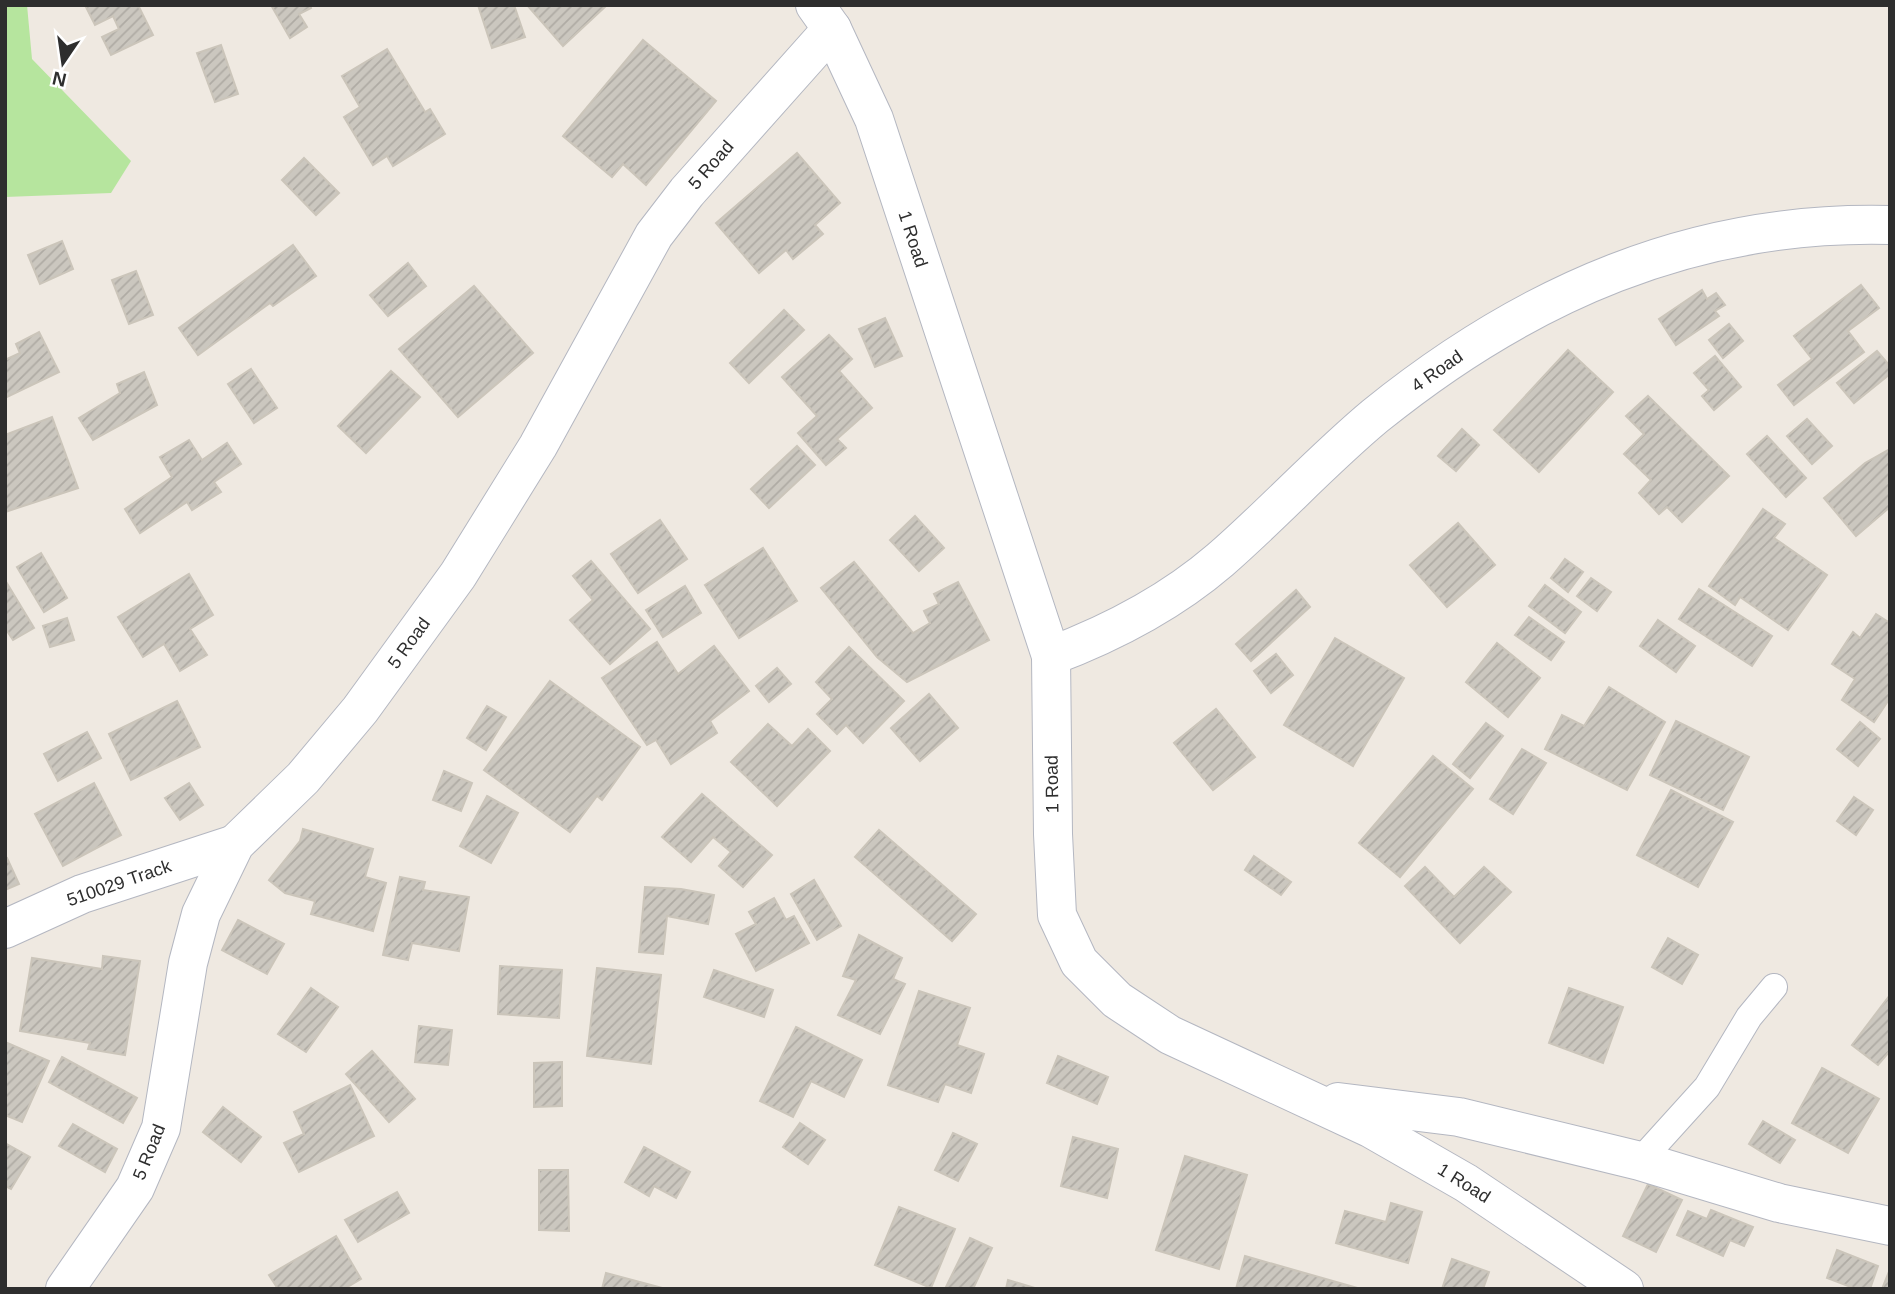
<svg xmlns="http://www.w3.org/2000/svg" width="1895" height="1294" font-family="Helvetica,sans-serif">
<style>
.grass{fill:#b6e59e}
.building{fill:url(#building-hatch);stroke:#cbc5ba;stroke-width:2}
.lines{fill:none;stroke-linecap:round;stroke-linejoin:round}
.service-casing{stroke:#b4b7c1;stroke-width:28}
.minor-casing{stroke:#b4b7c1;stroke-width:40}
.service{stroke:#fff;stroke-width:26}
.minor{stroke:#fff;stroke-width:38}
.labels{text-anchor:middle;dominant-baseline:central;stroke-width:7;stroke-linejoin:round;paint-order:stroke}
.street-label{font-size:18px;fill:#2e2e2e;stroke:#fff}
</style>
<defs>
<pattern id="building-hatch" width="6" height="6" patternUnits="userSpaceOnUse" patternTransform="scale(1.75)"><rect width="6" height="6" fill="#cbc7bf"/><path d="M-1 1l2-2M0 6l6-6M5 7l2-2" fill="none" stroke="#afaba4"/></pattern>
</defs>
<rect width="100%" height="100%" fill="#efe9e1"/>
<polygon class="grass" points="5,5 27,5 32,59 131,161 111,193 5,197"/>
<g class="building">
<polygon points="85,5 138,5 153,35 111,55 102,37 119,29 113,16 95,25"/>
<polygon points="271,5 310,5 311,8 299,14 307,27 290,38"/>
<polygon points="478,5 514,5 525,37 492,48"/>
<polygon points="527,5 607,5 563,46"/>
<polygon points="643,40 716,101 646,185 623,164 612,177 563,136"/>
<polygon points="221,45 238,94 215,102 197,53"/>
<polygon points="387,49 425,112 430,109 445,134 393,166 387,156 373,165 344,117 360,107 342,76"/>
<polygon points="797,153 840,203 815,225 823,234 793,259 786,250 759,273 716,223"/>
<polygon points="304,158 339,193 316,215 282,180"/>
<polygon points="62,241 73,269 40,284 28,255"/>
<polygon points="293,245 316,276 273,306 270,303 198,355 179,328"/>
<polygon points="408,263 426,286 388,316 370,295"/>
<polygon points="136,271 153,315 129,324 112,280"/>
<polygon points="1861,285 1879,308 1848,331 1864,352 1794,405 1778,385 1812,359 1794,336"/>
<polygon points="474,286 533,353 458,417 399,349"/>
<polygon points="1702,290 1707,299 1716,293 1725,305 1715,311 1719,316 1676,345 1659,319"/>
<polygon points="784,310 804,330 749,383 730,363"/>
<polygon points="885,318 902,356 875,367 859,329"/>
<polygon points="1729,324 1743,341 1723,358 1709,340"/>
<polygon points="39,332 59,372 5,398 5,360 20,353 16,344"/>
<polygon points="829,335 852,359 839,371 872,408 837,439 846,448 826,465 798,433 817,416 782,377"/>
<polygon points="1568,350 1613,392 1539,472 1494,430"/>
<polygon points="1877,351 1890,366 1890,374 1854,403 1837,383"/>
<polygon points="1715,356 1741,387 1714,410 1702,396 1709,390 1694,373"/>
<polygon points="251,369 277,408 254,423 228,384"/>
<polygon points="391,371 420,397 366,453 338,426"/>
<polygon points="144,372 157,405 93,440 79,418 120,393 117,384"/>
<polygon points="1648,396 1729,476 1682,522 1667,507 1659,514 1639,493 1651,480 1624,454 1644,434 1626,416"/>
<polygon points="52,417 78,488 5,512 5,435"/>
<polygon points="1807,419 1832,446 1812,464 1787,436"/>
<polygon points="1462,429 1479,445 1456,471 1438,456"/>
<polygon points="1767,436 1806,478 1786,497 1747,454"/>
<polygon points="189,440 202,460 227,443 241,464 214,482 221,492 192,510 187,502 140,533 125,509 172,477 160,457"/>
<polygon points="797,446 815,465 769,508 751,489"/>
<polygon points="1890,449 1890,507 1856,536 1824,498 1865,463"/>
<polygon points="1763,509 1785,524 1774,538 1827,575 1788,630 1740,597 1735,605 1709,586"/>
<polygon points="915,516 944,548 919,571 890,540"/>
<polygon points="660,520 687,559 638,593 611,554"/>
<polygon points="1458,523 1495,565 1447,607 1410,565"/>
<polygon points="763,548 797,601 739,638 705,585"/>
<polygon points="41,553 67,598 44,612 17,567"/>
<polygon points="1565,559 1583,572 1568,592 1551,578"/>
<polygon points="591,561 650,629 610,664 570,620 593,600 573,576"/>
<polygon points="854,562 913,633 930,623 924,611 939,604 934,594 958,582 989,640 907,682 877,657 821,588"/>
<polygon points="189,574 213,615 190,629 207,655 180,671 164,644 143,657 118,617"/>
<polygon points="1591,578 1611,592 1597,611 1577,596"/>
<polygon points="5,580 34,628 13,640 5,628"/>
<polygon points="1545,585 1581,612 1565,633 1529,606"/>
<polygon points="685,586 701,613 663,637 646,610"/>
<polygon points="1699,589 1772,636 1752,666 1679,619"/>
<polygon points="1296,590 1310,607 1251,661 1236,644"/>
<polygon points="1876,614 1890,623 1890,698 1874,722 1842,700 1855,679 1832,664 1853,632 1860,638"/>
<polygon points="1529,617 1564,642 1551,660 1515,635"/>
<polygon points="67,618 74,640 50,647 43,626"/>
<polygon points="1658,620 1695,646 1676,672 1640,646"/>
<polygon points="1335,638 1404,678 1353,766 1284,725"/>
<polygon points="657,642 678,674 714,646 749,691 710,721 717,733 671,764 656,740 647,745 602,678"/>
<polygon points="1497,643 1540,678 1508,717 1466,682"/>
<polygon points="849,647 904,701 863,743 846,725 837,734 817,714 832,699 816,682"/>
<polygon points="1276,654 1293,675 1271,693 1254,671"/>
<polygon points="777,668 791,684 769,702 756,686"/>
<polygon points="550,681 640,747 602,800 597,796 570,832 484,770"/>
<polygon points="1609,687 1665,722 1627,790 1545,749 1562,715 1584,726"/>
<polygon points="929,694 958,728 920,761 891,728"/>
<polygon points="177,701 200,747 131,780 109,734"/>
<polygon points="487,706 506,717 486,750 467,738"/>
<polygon points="1216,709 1255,757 1213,790 1174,743"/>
<polygon points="1676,721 1749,757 1723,810 1650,775"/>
<polygon points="1860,722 1880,739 1858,766 1837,749"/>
<polygon points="1486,723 1503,736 1470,778 1453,764"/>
<polygon points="768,724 792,746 808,729 830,751 777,806 731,762"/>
<polygon points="87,732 101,758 58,781 44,754"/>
<polygon points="1522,749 1546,763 1513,814 1490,799"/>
<polygon points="1433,756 1473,789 1400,877 1359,843"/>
<polygon points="444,771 472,783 461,811 433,800"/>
<polygon points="94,783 121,835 63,866 35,814"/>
<polygon points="189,783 203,805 180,820 165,798"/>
<polygon points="1671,790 1733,822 1698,887 1637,855"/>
<polygon points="702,794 772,855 743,887 719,866 731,852 713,837 691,862 662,837"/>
<polygon points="487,796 518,813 491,863 460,846"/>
<polygon points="1854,797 1873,810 1856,835 1837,821"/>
<polygon points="303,829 373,849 365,877 386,883 373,931 311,914 315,901 285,893 269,880 300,841"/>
<polygon points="879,830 976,914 952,941 855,857"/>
<polygon points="1254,856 1291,882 1281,895 1245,870"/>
<polygon points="7,858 19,884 5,890 5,859"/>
<polygon points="1425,867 1454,897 1484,867 1511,892 1460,943 1405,886"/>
<polygon points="400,877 425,882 423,890 469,897 459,951 412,943 408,960 383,955"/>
<polygon points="814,880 841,926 817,940 791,894"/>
<polygon points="645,887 681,889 714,895 708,924 667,916 663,954 639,952"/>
<polygon points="774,898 786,920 794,916 809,943 756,971 736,934 756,924 749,912"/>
<polygon points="238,920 284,944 267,974 222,950"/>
<polygon points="859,935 902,958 893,979 905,984 880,1034 838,1015 856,980 843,976"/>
<polygon points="1668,938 1698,955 1682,984 1652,967"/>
<polygon points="103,956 140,961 125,1055 88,1049 90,1043 20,1031 32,958 102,969"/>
<polygon points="500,966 562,970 559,1018 498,1014"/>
<polygon points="597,968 661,975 651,1064 587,1056"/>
<polygon points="714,970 773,990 764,1017 704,997"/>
<polygon points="311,988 338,1007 306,1052 278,1034"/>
<polygon points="1569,988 1623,1007 1603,1063 1549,1043"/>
<polygon points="919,991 970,1008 957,1045 984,1054 971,1093 945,1084 938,1102 888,1085"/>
<polygon points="1890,995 1890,1051 1878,1065 1852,1045"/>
<polygon points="419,1026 452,1030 448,1065 415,1062"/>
<polygon points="796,1027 862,1060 844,1097 811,1081 793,1117 760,1101"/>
<polygon points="5,1042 49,1061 22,1122 5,1115"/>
<polygon points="372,1051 415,1099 389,1122 346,1074"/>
<polygon points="1058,1056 1108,1077 1097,1104 1047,1083"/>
<polygon points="62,1057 137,1098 123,1123 49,1082"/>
<polygon points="562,1062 562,1106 534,1107 534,1063"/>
<polygon points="1822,1068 1879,1099 1848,1153 1792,1123"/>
<polygon points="350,1085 374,1136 299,1172 284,1143 304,1134 294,1112"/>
<polygon points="223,1107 261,1137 241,1162 203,1132"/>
<polygon points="1763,1121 1795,1140 1780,1163 1749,1144"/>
<polygon points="800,1123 825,1140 808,1164 783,1147"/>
<polygon points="73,1124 117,1149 105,1172 59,1146"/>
<polygon points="953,1133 977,1144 958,1181 935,1170"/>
<polygon points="1073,1137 1118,1149 1107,1198 1061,1186"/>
<polygon points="5,1143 30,1157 11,1189 5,1186"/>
<polygon points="644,1147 690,1172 676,1198 654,1186 649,1196 625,1182"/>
<polygon points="1185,1156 1247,1175 1219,1269 1156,1250"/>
<polygon points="539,1170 568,1170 569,1231 539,1230"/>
<polygon points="1648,1184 1682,1200 1656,1252 1623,1236"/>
<polygon points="397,1192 409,1213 358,1242 345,1220"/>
<polygon points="1391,1203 1422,1212 1408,1263 1336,1243 1345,1211 1386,1222"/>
<polygon points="899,1207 955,1229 931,1288 875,1265"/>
<polygon points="1711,1210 1753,1227 1744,1246 1730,1240 1723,1256 1677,1235 1688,1211 1707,1219"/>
<polygon points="336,1236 361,1279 344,1289 278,1289 269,1275"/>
<polygon points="970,1238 992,1248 973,1289 945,1289"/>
<polygon points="1837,1250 1878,1266 1870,1289 1856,1289 1827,1278"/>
<polygon points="1245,1256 1361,1289 1236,1289"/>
<polygon points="1452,1259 1489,1272 1483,1289 1442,1289"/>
<polygon points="1890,1269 1890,1289 1882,1289"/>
<polygon points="606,1273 666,1289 602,1289"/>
<polygon points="1008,1280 1038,1289 1006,1289"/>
</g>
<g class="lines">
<defs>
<polyline id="service" points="1640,1161 1707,1087 1749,1017 1774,987"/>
<g id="minor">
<polyline points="815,5 832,29 874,119 1051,656 1053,834 1057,915 1079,962 1117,1000 1170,1035 1370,1128 1466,1183 1624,1289"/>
<path d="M1051,656C1112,633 1170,603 1220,560C1273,514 1321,461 1375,416C1526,294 1693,220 1890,225"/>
<polyline points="5,929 82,894 235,844"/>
<polyline points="1338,1102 1459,1117 1640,1161 1779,1203 1890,1226"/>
<polyline points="65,1289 135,1188 161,1128 188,963 201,914 235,844 303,778 360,710 458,575 538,446 654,235 687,192 832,29"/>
</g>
</defs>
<use href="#service" class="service-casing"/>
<use href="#minor" class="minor-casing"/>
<use href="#service" class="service"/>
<use href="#minor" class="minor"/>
</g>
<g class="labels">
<g class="street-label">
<text transform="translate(711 165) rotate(-49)">5 Road</text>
<text transform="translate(913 239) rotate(72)">1 Road</text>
<text transform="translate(1437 371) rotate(-35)">4 Road</text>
<text transform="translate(409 643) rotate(-54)">5 Road</text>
<text transform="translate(1052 784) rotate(-91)">1 Road</text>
<text transform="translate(119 883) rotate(-19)">510029 Track</text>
<text transform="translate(149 1152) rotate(-68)">5 Road</text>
<text transform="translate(1464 1183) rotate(32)">1 Road</text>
</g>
</g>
<rect width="1895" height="1294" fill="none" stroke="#2e2e2e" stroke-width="14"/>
<g transform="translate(63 63) rotate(193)" stroke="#ffffff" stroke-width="5" paint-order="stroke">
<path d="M0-5L12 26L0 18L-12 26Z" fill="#2e2e2e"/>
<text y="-10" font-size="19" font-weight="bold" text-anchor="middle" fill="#2e2e2e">N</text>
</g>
</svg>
